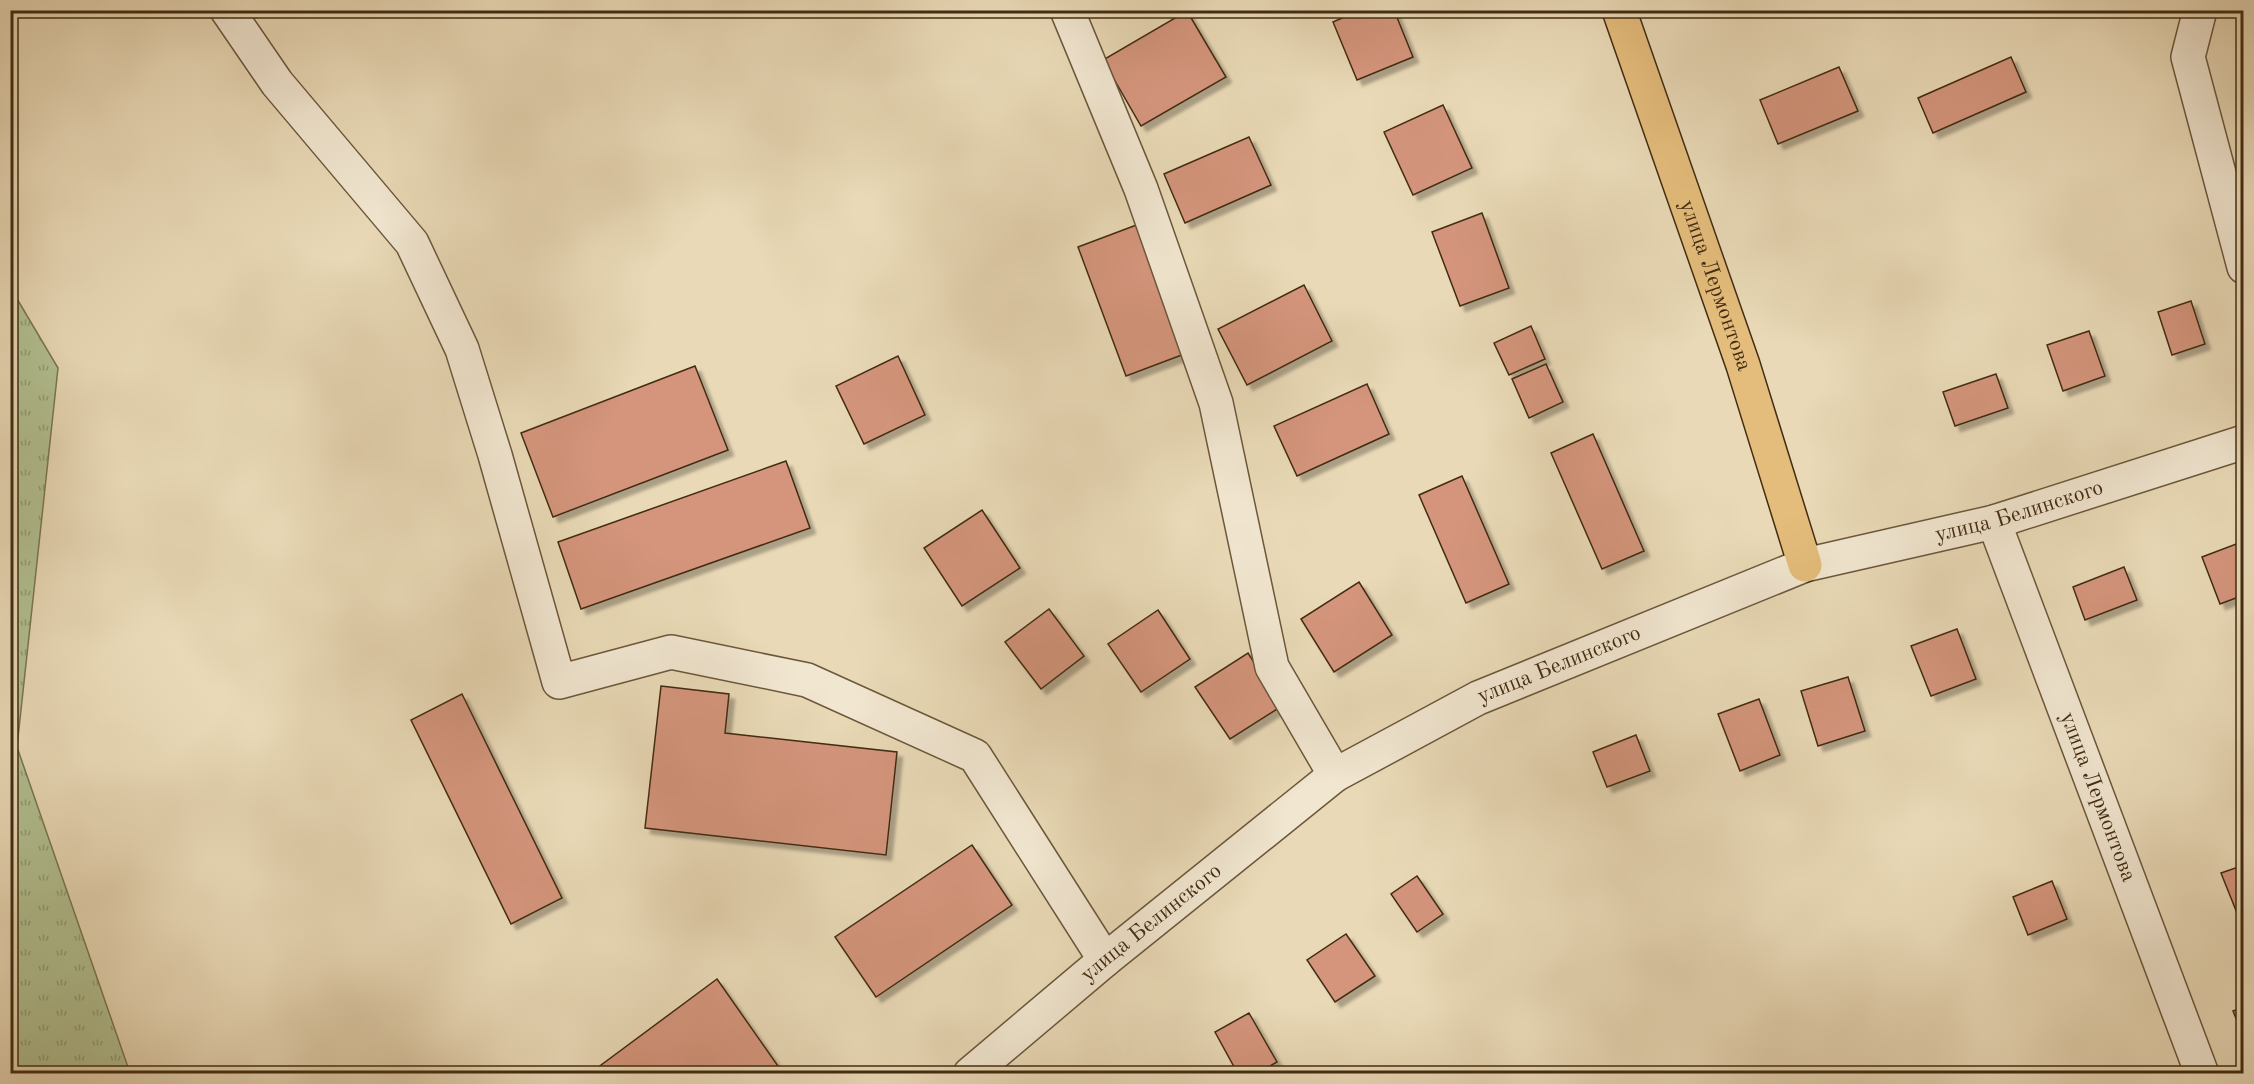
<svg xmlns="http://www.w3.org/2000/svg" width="2254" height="1084" font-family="'Old Standard TT',serif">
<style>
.grass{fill:url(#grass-tufts);stroke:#7a7652;stroke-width:1.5}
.building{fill:#d4957c;stroke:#422c12;stroke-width:1.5;filter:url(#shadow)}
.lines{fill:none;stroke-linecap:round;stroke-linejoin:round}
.minor-casing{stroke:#6c573b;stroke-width:36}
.major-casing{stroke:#422c12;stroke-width:36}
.minor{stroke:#f1e6d0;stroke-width:33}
.major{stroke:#e4bc7b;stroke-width:33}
.labels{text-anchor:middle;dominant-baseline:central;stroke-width:5;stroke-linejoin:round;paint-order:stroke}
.street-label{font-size:22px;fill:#422c12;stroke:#f1e6d0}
</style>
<defs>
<pattern id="grass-tufts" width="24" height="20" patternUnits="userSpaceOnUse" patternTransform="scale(1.5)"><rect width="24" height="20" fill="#b2c091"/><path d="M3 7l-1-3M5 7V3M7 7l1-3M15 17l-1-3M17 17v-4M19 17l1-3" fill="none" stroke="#929c75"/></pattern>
<filter id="shadow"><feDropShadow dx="5.5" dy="5.5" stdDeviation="1.5" flood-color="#0004"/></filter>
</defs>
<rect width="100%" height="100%" fill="#e9d9b6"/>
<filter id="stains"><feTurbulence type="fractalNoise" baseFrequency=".00333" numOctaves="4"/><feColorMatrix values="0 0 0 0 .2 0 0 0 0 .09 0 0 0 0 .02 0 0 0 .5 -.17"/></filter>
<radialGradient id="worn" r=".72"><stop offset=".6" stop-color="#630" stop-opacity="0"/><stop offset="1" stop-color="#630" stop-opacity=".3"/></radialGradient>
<polygon class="grass" points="10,287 58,368 17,747 130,1073 11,1073"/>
<g class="building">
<polygon points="1361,10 1394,10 1413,57 1357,80 1333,22"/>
<polygon points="1187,11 1226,77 1141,126 1103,60"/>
<polygon points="2011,57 2026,92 1933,133 1918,98"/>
<polygon points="1839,67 1858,111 1778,144 1760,100"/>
<polygon points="1443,105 1472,168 1413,195 1384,132"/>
<polygon points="1249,137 1271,185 1185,223 1164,174"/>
<polygon points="1482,213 1509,288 1460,306 1432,232"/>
<polygon points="1139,224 1187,353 1126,376 1078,247"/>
<polygon points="1304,285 1332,341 1247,385 1218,329"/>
<polygon points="2191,301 2205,344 2172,355 2158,312"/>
<polygon points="1531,326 1545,359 1509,375 1494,343"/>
<polygon points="2089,331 2105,376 2063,391 2047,345"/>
<polygon points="898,356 925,415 864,444 836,386"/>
<polygon points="1546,364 1563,402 1529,418 1512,379"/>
<polygon points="695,366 728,450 553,517 521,433"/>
<polygon points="1996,374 2008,408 1955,426 1943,392"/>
<polygon points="1367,384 1389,434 1297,476 1274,426"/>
<polygon points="1593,434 1644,551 1602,569 1551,453"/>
<polygon points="786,461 810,528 581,609 558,542"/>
<polygon points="1462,476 1509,584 1466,603 1419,495"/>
<polygon points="982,510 1020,568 962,606 924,548"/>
<polygon points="2244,541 2244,595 2220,604 2202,557"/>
<polygon points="2124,567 2137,600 2085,620 2073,587"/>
<polygon points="1359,582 1392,635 1334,672 1301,619"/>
<polygon points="1049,609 1084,656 1041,689 1005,642"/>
<polygon points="1158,610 1190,659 1141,692 1108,644"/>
<polygon points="1957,629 1976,679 1931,696 1911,646"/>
<polygon points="1248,653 1282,706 1230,739 1195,687"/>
<polygon points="1848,677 1865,731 1818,746 1801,691"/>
<polygon points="661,686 729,694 725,733 897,752 886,855 645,828"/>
<polygon points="462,694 562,898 511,924 411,720"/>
<polygon points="1759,699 1780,755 1740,771 1718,714"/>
<polygon points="1636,735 1650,771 1607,787 1593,752"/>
<polygon points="972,845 1012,905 876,997 835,937"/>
<polygon points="2244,865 2244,911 2237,913 2221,873"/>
<polygon points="1417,876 1443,914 1417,932 1391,894"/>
<polygon points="2052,881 2067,919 2028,935 2013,897"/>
<polygon points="1346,934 1375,976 1335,1002 1307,960"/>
<polygon points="717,979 778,1066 767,1074 589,1074"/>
<polygon points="2244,1007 2244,1038 2233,1011"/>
<polygon points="1249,1013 1277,1062 1256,1074 1238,1074 1215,1032"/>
</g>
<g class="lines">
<defs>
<g id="minor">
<polyline points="227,10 277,83 412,243 462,349 495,455 559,682 671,652 807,680 975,756 1105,960"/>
<polyline points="1067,10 1141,189 1216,403 1272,667 1335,775"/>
<polyline points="2200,10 2188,57 2244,267"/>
<path id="s1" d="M1994,522L2202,1074"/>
<path id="s2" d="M970,1074L1105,960L1335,775L1478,698L1805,565L1994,522L2244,442"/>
</g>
<g id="major">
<path id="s3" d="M1619,10L1743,365L1805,565"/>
</g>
</defs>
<use href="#minor" class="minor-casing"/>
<use href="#major" class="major-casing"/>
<use href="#minor" class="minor"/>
<use href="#major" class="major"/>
</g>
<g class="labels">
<g class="street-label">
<text stroke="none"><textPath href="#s3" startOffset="292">улица Лермонтова</textPath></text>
<text stroke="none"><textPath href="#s2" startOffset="1208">улица Белинского</textPath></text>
<text stroke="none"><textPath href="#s2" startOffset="722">улица Белинского</textPath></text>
<text stroke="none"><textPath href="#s1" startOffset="294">улица Лермонтова</textPath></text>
<text stroke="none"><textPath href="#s2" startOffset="236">улица Белинского</textPath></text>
</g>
</g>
<rect width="2254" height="1084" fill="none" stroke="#e9d9b6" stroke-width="36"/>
<rect x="12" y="12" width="2230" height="1060" fill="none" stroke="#422c12" stroke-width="3"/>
<rect x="18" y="18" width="2218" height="1048" fill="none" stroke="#422c12" stroke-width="1.5"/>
<rect width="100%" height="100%" filter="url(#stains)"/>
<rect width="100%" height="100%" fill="url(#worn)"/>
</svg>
